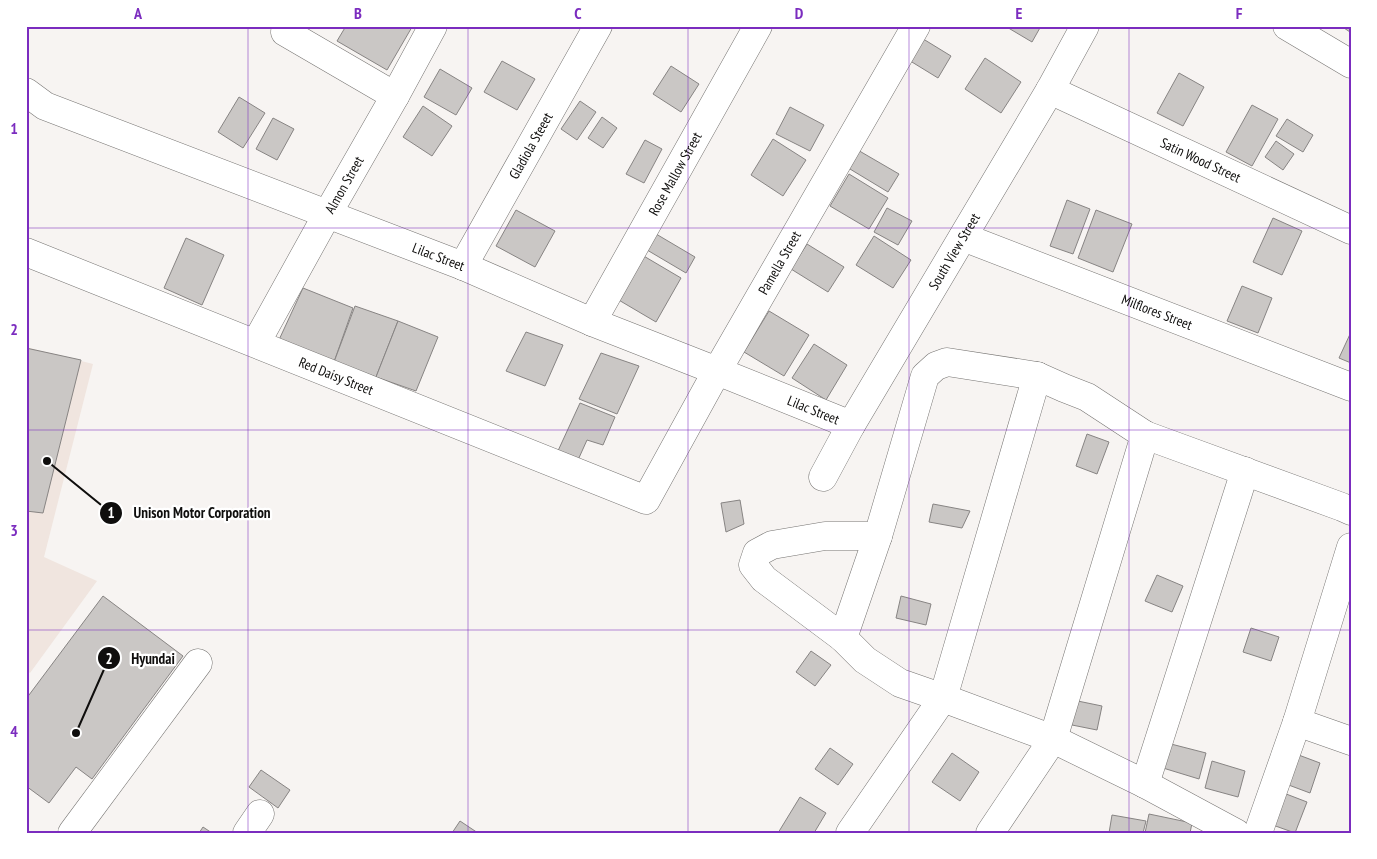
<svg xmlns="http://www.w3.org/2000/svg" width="1377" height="859" font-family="'PT Sans Narrow',sans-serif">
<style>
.built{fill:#f0e5df}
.building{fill:#cac7c5;stroke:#878483}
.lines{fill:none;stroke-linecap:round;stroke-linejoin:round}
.minor-casing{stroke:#767472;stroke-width:29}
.minor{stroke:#fff;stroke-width:28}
.grid{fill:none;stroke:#7b2cbf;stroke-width:1;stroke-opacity:0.55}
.labels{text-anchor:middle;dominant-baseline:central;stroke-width:4.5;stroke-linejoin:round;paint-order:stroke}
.street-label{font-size:14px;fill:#0f0e0d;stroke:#fff}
.leader{fill:none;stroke:#0f0e0d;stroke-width:2}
.callout-dot{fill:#0f0e0d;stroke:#fff;stroke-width:2}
.mark-label{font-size:15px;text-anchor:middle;font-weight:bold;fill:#fff}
.callout-label{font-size:15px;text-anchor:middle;font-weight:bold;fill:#0f0e0d;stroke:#fff;stroke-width:4.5;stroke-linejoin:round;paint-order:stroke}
.neatline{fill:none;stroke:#7b2cbf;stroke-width:2}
.grid-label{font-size:16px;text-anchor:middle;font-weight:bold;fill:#7b2cbf}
</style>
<rect width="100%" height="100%" fill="#f7f4f2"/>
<polygon class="built" points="26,347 93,364 44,557 97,581 30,673 26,670"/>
<g class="building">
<polygon points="346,26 411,26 412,27 387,70 337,41"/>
<polygon points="1005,26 1041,26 1032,42"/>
<polygon points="1341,26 1351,26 1351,32 1350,32"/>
<polygon points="920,37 951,56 938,78 907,59"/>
<polygon points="985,58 1021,82 1001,113 965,89"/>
<polygon points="502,61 535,79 517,110 484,92"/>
<polygon points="671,66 699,84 681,112 653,94"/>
<polygon points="440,69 472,88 456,115 424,97"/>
<polygon points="1179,73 1204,87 1183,126 1157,113"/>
<polygon points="239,97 265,113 243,148 218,132"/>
<polygon points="580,101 596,112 577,140 561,129"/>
<polygon points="1252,105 1278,119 1252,166 1226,152"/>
<polygon points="423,106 452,126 432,156 403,137"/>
<polygon points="790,107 824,125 810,151 776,134"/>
<polygon points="602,117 617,128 603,148 588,138"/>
<polygon points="273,118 294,129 277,160 256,149"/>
<polygon points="1287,119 1313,135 1303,152 1276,136"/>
<polygon points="773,139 806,160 783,196 751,175"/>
<polygon points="645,140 662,149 644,183 626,174"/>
<polygon points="1276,141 1294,154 1283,170 1265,157"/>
<polygon points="856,149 899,174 888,192 845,166"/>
<polygon points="849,174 888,198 869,229 830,206"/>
<polygon points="1067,200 1090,209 1073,254 1050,246"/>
<polygon points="887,208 912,221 898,245 874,232"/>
<polygon points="516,210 555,231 535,267 496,246"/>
<polygon points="1096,210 1132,224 1113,272 1078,258"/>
<polygon points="1273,218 1302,231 1282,275 1253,262"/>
<polygon points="651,231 695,257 686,273 642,247"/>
<polygon points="874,236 911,260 893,288 856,265"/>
<polygon points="186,238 224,255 202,305 164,288"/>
<polygon points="807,244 844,267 828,292 791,269"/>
<polygon points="642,255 681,278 656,322 617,299"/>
<polygon points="1242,286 1272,298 1258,333 1227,321"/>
<polygon points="303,288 353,308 334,362 278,342"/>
<polygon points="355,306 398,321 376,377 334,362"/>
<polygon points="769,311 809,335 784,376 744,352"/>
<polygon points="398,321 438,337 416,391 376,377"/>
<polygon points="526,332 563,345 545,386 506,371"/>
<polygon points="1351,332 1351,363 1339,358"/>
<polygon points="814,344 847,365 826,400 792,378"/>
<polygon points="26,348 81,360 43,513 26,511"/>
<polygon points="601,353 639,366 617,414 579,399"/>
<polygon points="580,403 615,417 603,445 587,440 578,460 557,453"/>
<polygon points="1087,434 1109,442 1097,474 1076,466"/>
<polygon points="740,500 744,524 726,532 721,503"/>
<polygon points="933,504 970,511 962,528 929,522"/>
<polygon points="1157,575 1183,586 1172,612 1145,601"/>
<polygon points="103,596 183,656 92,779 76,767 49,803 26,786 26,699"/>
<polygon points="901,596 931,604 926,625 896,618"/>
<polygon points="1251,628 1279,637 1271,661 1243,652"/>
<polygon points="811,651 831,665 815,686 796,672"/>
<polygon points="1068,699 1102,706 1097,730 1062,723"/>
<polygon points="1171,744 1206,753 1199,779 1163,768"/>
<polygon points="830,748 853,764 838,785 815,769"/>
<polygon points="952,753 979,772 960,801 932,782"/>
<polygon points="1296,754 1320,763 1310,793 1286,784"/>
<polygon points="1212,761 1245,771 1238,797 1205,788"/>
<polygon points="261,770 290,790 278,808 249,787"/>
<polygon points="1281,792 1307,802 1295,833 1270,824"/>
<polygon points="800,797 826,813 814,833 778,833"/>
<polygon points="1149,814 1192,823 1190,833 1145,833"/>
<polygon points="1112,815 1146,821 1143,833 1109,833"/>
<polygon points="460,821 478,833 452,833"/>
<polygon points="203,827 212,833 199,833"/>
</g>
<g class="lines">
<defs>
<g id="minor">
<polyline points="1287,26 1351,64"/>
<polyline points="285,32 395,96"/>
<path id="s1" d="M1050,90L1351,230"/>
<path id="s2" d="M26,92L45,106L463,266L592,322L717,371L851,425"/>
<path id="s3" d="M963,237L1351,387"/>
<path id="s4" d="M26,252L646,500L717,371L916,26"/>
<path id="s5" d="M463,266L598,26"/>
<path id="s6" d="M592,322L758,26"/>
<path id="s7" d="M256,343L328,213L395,96L433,26"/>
<path id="s8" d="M823,477L851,425L1050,90L1085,26"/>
<polyline points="878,536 825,536 772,545 757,553 753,565 764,579 843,638 865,660 900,683 943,698 1053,739 1145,784 1236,833"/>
<polyline points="843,638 878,536 925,376 936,366 947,362 1037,376 1064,388 1087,397 1145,435 1342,507 1351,511"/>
<polyline points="1297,722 1351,741"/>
<polyline points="1145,784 1245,471"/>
<polyline points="72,833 198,663"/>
<polyline points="247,833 260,814"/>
<polyline points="850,833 943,698 1037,376"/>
<polyline points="990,833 1053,739 1145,435"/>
<polyline points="1258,833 1297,722 1351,547"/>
</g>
</defs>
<use href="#minor" class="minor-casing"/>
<use href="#minor" class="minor"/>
</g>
<path class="grid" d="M248,26V833M468,26V833M688,26V833M909,26V833M1129,26V833M26,228H1351M26,430H1351M26,630H1351"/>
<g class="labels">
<g class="street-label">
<text stroke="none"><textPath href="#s5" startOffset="138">Gladiola Steeet</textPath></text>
<text stroke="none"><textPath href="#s1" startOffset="166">Satin Wood Street</textPath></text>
<text stroke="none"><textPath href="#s6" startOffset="170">Rose Mallow Street</textPath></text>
<text stroke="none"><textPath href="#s7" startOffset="181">Almon Street</textPath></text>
<text stroke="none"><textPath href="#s8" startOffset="261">South View Street</textPath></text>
<text stroke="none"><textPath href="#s2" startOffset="445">Lilac Street</textPath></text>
<text stroke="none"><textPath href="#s4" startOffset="940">Pamella Street</textPath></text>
<text stroke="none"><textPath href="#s3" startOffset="208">Milflores Street</textPath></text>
<text stroke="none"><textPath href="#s4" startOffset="334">Red Daisy Street</textPath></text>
<text stroke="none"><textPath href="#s2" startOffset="850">Lilac Street</textPath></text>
</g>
</g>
<path class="leader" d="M47 461L111 513M76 733L109 658"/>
<g class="callout-dot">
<circle cx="47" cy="461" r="5"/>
<circle cx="76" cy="733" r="5"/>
<circle cx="111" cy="513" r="12"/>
<circle cx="109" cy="658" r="12"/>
</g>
<g class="mark-label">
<text x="111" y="518">1</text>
<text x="109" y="664">2</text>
</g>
<g class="callout-label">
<text x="202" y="518">Unison Motor Corporation</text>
<text x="153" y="664">Hyundai</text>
</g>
<rect width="1377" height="859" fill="none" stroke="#ffffff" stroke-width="55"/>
<rect x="28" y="28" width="1322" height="804" class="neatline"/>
<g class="grid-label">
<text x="138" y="19">A</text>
<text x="358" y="19">B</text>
<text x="578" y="19">C</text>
<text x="799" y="19">D</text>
<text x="1019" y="19">E</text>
<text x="1239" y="19">F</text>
<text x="14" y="134">1</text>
<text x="14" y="335">2</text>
<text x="14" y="536">3</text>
<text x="14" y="737">4</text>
</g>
</svg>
